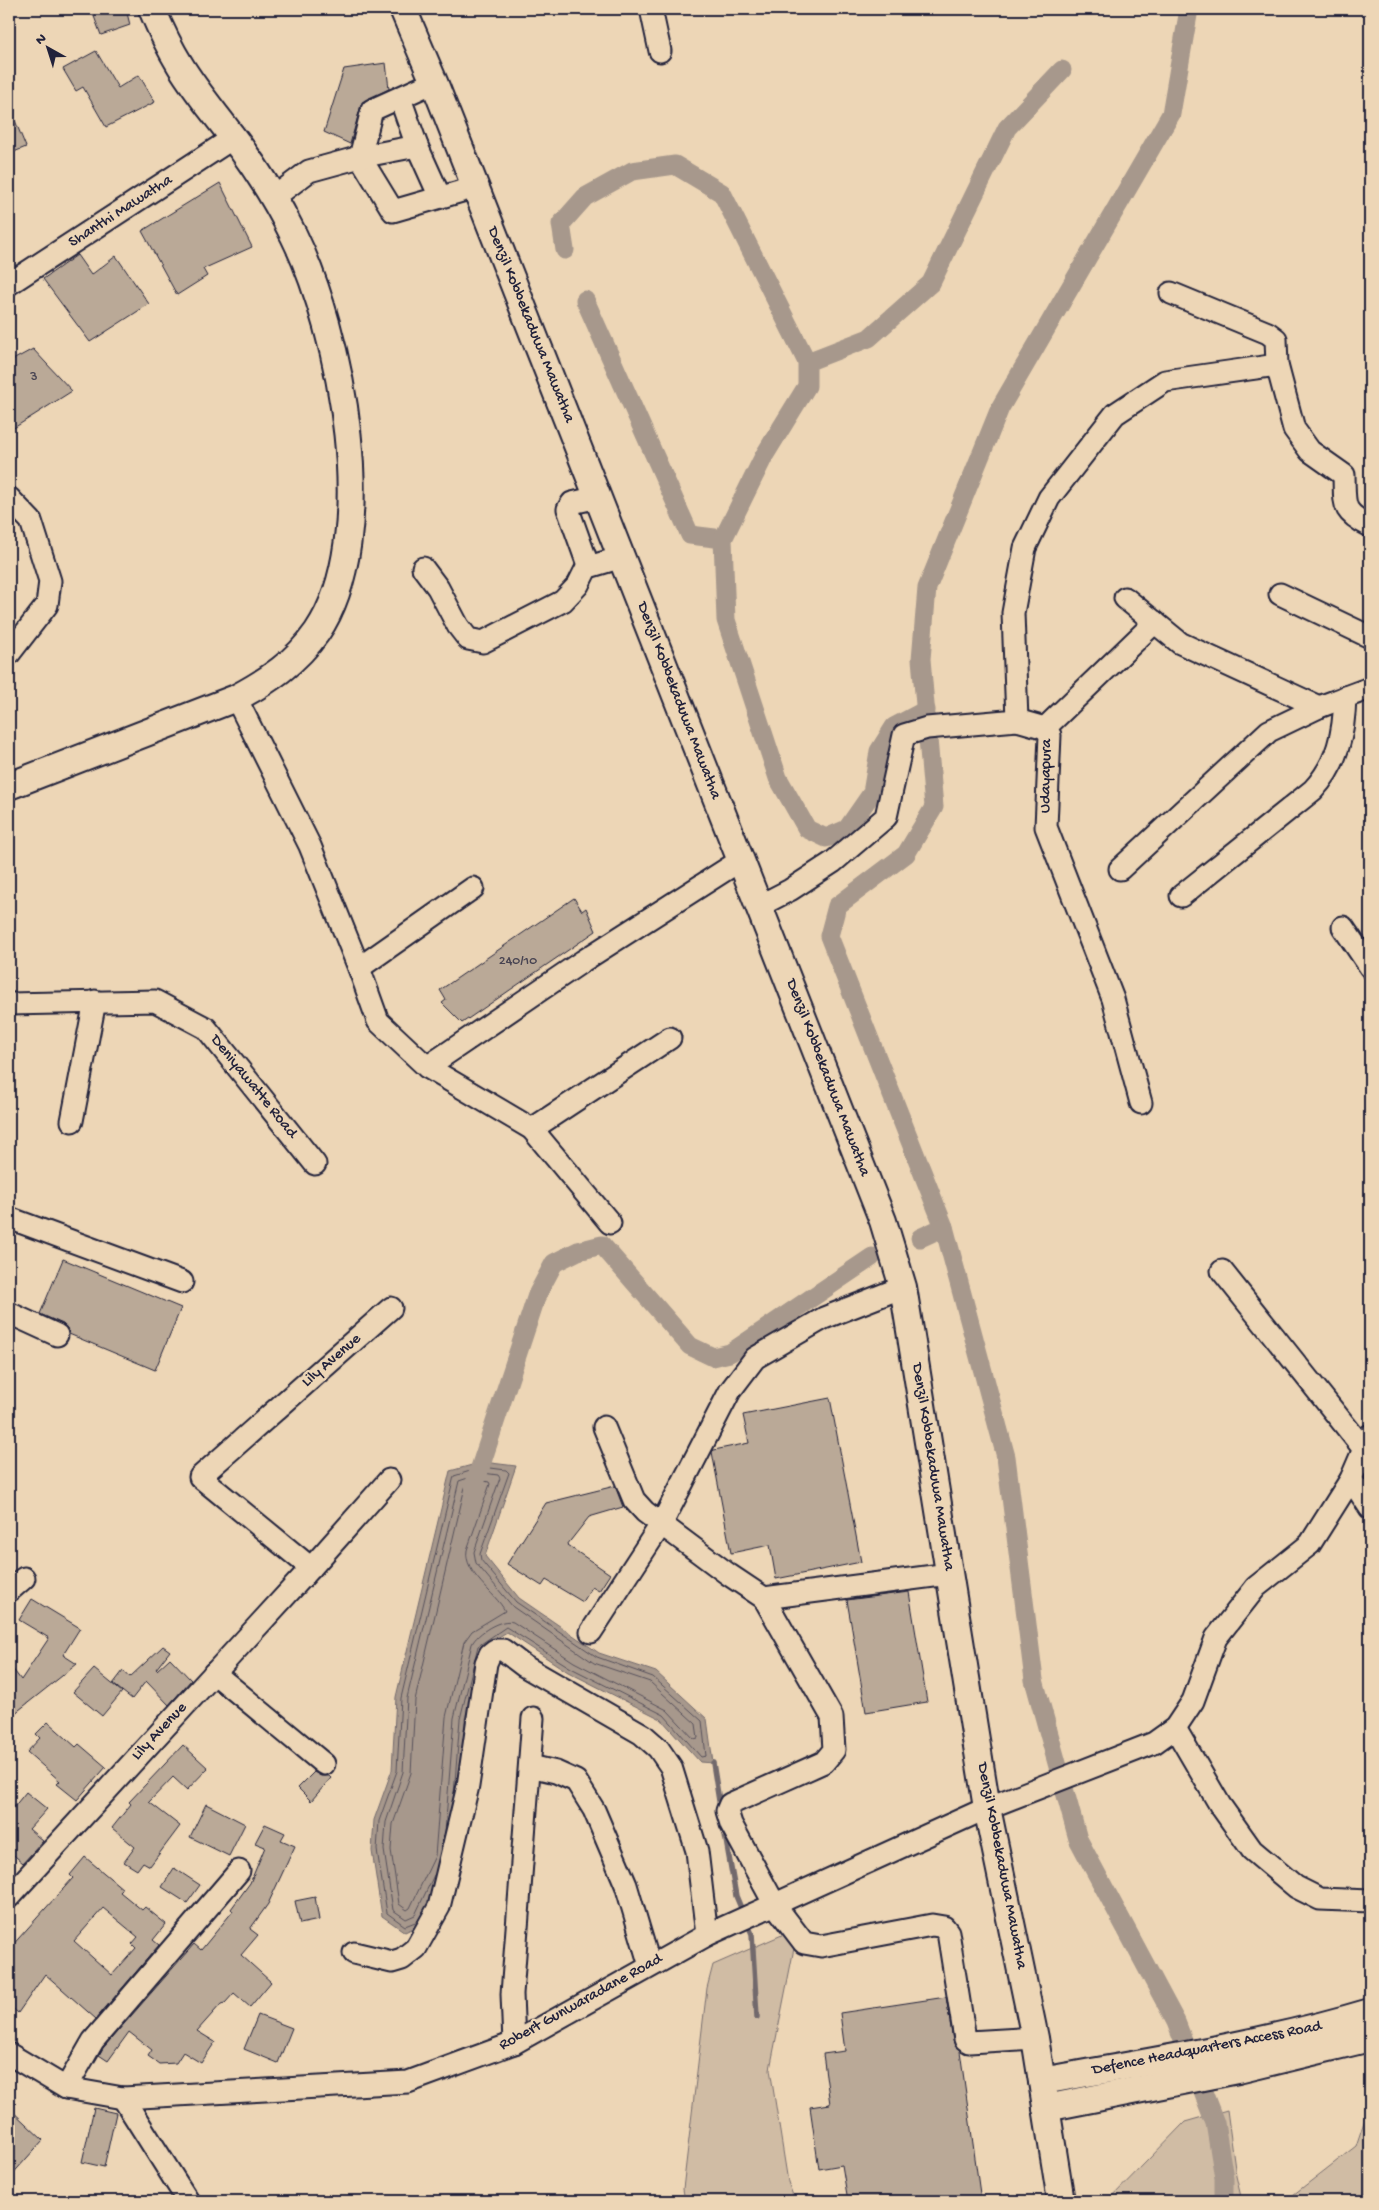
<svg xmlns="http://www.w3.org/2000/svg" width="1379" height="2210" font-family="'Gochi Hand',sans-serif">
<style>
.green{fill:#d0bca4;stroke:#796f70}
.water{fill:#a7988c;stroke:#72696c}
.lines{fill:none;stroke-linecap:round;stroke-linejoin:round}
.shore{stroke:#57515b;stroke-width:1}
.stream{stroke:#72696c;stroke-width:5.5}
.canal{stroke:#a7988c;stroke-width:19}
.building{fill:#baa997;stroke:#22223b;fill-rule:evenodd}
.minor-casing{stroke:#22223b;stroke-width:25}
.major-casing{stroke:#22223b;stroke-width:30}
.minor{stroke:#edd6b6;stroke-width:21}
.major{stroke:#edd6b6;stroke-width:26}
.labels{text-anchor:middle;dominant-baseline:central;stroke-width:4.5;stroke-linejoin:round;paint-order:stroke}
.number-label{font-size:14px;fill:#484452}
.street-label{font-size:16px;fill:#22223b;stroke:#edd6b6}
</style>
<rect width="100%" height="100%" fill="#edd6b6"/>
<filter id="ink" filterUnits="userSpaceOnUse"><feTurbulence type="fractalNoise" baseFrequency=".02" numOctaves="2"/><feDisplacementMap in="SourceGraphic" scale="10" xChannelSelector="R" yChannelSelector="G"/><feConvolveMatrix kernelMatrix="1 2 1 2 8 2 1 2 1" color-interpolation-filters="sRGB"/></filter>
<g filter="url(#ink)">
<g class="green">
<polygon points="798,1928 770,2069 788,2182 795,2201 685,2201 683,2189 707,1988 713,1965"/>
<polygon points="1370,2104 1370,2201 1292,2201 1293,2195 1356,2146"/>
<polygon points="1227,2110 1236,2176 1242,2201 1108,2201 1185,2122"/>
</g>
<polygon class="water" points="483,1462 516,1466 485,1556 519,1598 599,1653 656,1672 707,1719 713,1763 700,1762 661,1719 568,1672 507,1632 482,1647 465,1719 454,1861 424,1923 405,1932 382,1916 372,1851 374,1820 392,1770 396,1697 450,1471"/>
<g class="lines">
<g class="shore">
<path d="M484,1481L489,1482L490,1484L467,1550C463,1573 496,1593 505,1611L472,1631L464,1642L446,1717L435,1856L410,1908L407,1910L399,1904L391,1850L393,1824L411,1773L415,1700L465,1487Z"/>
<path d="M434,1875L415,1915L406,1919L393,1910L384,1850L386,1822L403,1772L407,1698L459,1481L483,1473L498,1475L500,1478L474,1552L476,1563L513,1607L594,1663L650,1682L696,1724L698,1738L694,1739L667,1710L574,1662L513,1622C501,1618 477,1633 472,1644L454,1718L445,1832"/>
<polyline points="418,1921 405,1926 387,1913 377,1850 379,1821 397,1771 401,1698 454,1476 483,1467 506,1470 509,1473 480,1554 481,1560 516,1602 597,1657 653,1677 702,1721 706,1756 701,1757 664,1715 571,1668 506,1627 478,1646 460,1719 454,1794"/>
</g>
<g class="stream">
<polyline points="713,1763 720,1807"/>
<polyline points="724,1829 736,1896 752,1934 757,2017"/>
</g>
<g class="canal">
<polyline points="1189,9 1171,114 1000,408 927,588 921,659 934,807 906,854 837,906 829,936 944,1227 1006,1457 1034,1680 1078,1839 1176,2022 1215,2123 1224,2178 1224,2201"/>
<polyline points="565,250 561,224 585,197 632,171 675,165 722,193 807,362"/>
<polyline points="585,300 690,535 723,539"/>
<polyline points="926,710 894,727 879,751 872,793 847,829 826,838 807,829 778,778 726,620 723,539 764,456 807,386 807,362 869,338 931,283 1007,128 1062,70"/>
<polyline points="920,1238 944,1227"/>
<polyline points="474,1486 537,1295 554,1263 578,1251 602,1245 690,1346 713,1357 730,1353 872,1257"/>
</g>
</g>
<g class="building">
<polygon points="103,9 126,9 130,25 101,35 92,11"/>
<polygon points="96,51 118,88 139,75 155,102 106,127 83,87 76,91 63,69"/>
<polygon points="386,63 389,89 362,102 350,144 324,132 344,69"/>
<polygon points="9,106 26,147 9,154"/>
<polygon points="220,183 252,247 203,269 207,276 177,295 142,231"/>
<polygon points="77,255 91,275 116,256 149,304 90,342 43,279"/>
<polygon points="33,349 72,391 9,431 9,362"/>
<polygon points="574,898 582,911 586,908 596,931 462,1023 442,1003 446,1000 440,990"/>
<polygon points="63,1259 181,1308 155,1370 69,1334 67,1328 63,1324 40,1314"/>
<polygon points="830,1398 861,1562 776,1579 770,1545 731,1553 712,1452 714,1450 749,1443 743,1415"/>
<polygon points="615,1486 623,1507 589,1517 567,1545 610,1574 599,1591 592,1587 583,1602 546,1580 542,1586 507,1564 546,1503"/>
<polygon points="909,1592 927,1702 866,1712 847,1600"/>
<polygon points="32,1599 80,1628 63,1655 77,1664 9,1718 9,1664 21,1680 49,1638 19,1620"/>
<polygon points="163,1646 170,1651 156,1669 157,1670 170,1658 191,1680 169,1705 146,1681 132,1699 113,1684 123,1671 130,1677"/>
<polygon points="94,1669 122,1692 102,1716 73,1692"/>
<polygon points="48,1722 76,1747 79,1744 106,1767 77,1800 57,1784 60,1781 27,1752 40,1738 36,1734"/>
<polygon points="183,1745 208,1768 187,1790 173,1777 149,1802 180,1826 150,1866 143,1862 137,1870 124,1862 135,1847 112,1828 131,1804 129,1802"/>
<polygon points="314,1772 321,1776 329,1776 331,1778 311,1801 298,1788"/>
<polygon points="26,1792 47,1809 29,1829 43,1841 23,1863 9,1851 9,1813"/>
<polygon points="206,1804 245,1824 229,1856 190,1837"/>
<polygon points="265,1824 285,1833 281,1840 295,1846 268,1904 250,1929 258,1935 241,1955 271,1982 250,2007 234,1993 225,2003 221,2004 197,2031 215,2042 201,2063 183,2052 176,2063 159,2064 148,2056 152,2050 129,2032 108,2061 99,2055 103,2048 194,1944 201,1950 233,1911 231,1909 250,1883 265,1847 255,1843"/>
<path d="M85,1857L123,1889L120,1892L142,1910L145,1907L166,1924L153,1940L159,1945L96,2019L45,1974L18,2013L9,2005V1949L73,1878L70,1875ZM103,1908L138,1937L132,1944L136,1948L112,1975L74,1941Z"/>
<polygon points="174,1868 200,1885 187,1903 162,1887"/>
<polygon points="315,1897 319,1920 300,1924 295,1901"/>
<polygon points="946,1997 953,2041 960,2051 981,2201 848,2201 842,2165 819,2169 810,2107 830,2104 823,2054 845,2051 840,2013"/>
<polygon points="258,2015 292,2028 278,2063 244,2049"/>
<polygon points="9,2108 43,2140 9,2178"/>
<polygon points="94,2108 116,2113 104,2167 82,2162"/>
</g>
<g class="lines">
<defs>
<g id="minor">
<polyline points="651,9 660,51"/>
<polyline points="434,82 372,110 360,157 393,211 476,187"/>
<polyline points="400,98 417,146 440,197"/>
<polyline points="273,198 309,171 360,157 417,146"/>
<polyline points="9,284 233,138"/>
<path d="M1171,293L1268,333L1276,339L1277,365L1294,429L1310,451L1344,475C1345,506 1341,511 1370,526"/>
<polyline points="598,497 572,503 568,509 588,565 592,566 622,557"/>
<polyline points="9,498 31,521 50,581 47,605 9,654"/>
<polyline points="423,568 438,588 458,626 468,639 483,642 563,601 578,585 588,565"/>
<polyline points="1280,594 1370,637"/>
<polyline points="1125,598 1180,643 1319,707"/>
<polyline points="236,698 310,846 359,968 378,1021 427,1067 532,1129 610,1223"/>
<polyline points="1017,720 1013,613 1025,548 1049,498 1115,414 1165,381 1277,365"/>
<polyline points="1045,728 1155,622"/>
<polyline points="1120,869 1269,731 1319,707 1370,688"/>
<path d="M1181,896L1313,790C1338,763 1344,733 1345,697"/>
<polyline points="759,906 790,890 833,862 886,817 904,735 927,728 1017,720 1045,728 1050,735 1046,827 1113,999 1141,1103"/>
<polyline points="1343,927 1370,967"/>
<polyline points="359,968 473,888"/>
<polyline points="9,1004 155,1001 206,1028 315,1164"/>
<polyline points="427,1067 583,961 741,860"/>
<polyline points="72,1121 95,1001"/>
<polyline points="532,1129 670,1038"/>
<polyline points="9,1218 182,1282"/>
<polyline points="1222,1271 1363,1448"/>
<polyline points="9,1313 57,1335"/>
<polyline points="604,1427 634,1500 645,1512 728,1574 764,1598 832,1717 834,1750 824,1762 730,1804 727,1811 731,1824 775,1905 804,1943 821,1946 932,1925 944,1927 948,1932 965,2039 969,2042 1035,2038"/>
<polyline points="1351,1479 1370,1508"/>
<polyline points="311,1568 200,1477 391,1308"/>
<polyline points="9,1591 24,1578"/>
<polyline points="764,1598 949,1574"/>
<polyline points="591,1632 662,1523 730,1391 755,1358 824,1318 903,1287"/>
<polyline points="214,1673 324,1764"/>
<polyline points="1175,1728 1220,1805 1252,1850 1296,1887 1320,1899 1370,1901"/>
<polyline points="530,1766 556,1772 576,1781 594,1810 626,1885 650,1966"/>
<polyline points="9,1897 311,1568 389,1480"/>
<polyline points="354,1953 392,1962 402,1959 416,1948 439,1907 468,1786 486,1663 490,1654 495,1650 503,1650 524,1666 642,1734 658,1748 671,1767 697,1851 707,1935"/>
<polyline points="514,2043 512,1994 533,1718"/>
<polyline points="9,2054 66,2088 123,2098 408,2082 514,2043 707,1935 987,1808 1154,1743 1175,1728 1193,1701 1216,1638 1256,1587 1310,1544 1351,1479 1370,1435"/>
<polyline points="66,2088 93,2041 239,1871"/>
<polyline points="123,2098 188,2201"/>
</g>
<g id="major">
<polyline points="403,9 434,82 883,1221 903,1287 987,1808 1035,2038 1061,2201"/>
<path d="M9,786L236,698C268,681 296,662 317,632C382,537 341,332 294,236C277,201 255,166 231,135C214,112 195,90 180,65C169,47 160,28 152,9"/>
<path d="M1042,2081C1152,2061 1263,2044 1370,2012"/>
<polyline points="1046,2108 1238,2070 1370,2038"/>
</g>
</defs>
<use href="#minor" class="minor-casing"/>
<use href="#major" class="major-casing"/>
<use href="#minor" class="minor"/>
<use href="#major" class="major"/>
</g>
</g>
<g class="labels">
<g class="number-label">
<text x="34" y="377">3</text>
<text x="518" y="961">240/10</text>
</g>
<g class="street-label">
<text transform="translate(121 212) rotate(-33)">Shanthi Mawatha</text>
<text transform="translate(530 325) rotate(68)">Denzil Kobbekaduwa Mawatha</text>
<text transform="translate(678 701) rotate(69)">Denzil Kobbekaduwa Mawatha</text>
<text transform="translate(1047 776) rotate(-89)">Udayapura</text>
<text transform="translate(827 1078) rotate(69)">Denzil Kobbekaduwa Mawatha</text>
<text transform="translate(253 1087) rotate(51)">Deniyawatte Road</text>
<text transform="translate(332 1361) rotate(-41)">Lily Avenue</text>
<text transform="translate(932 1467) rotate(81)">Denzil Kobbekaduwa Mawatha</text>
<text transform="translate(160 1732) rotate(-47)">Lily Avenue</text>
<text transform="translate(1001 1866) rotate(79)">Denzil Kobbekaduwa Mawatha</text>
<text transform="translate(581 2003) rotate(-29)">Robert Gunwaradane Road</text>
<text transform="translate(1207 2049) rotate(-11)">Defence Headquarters Access Road</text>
</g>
</g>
<rect width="1379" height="2210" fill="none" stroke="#edd6b6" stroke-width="30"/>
<rect x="15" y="15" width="1349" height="2180" fill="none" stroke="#22223b" stroke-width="2" filter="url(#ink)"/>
<g transform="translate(48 48) rotate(321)" stroke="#edd6b6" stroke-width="4" paint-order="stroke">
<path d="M0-4L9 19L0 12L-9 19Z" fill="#22223b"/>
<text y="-8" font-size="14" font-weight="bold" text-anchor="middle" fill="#22223b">N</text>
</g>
</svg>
